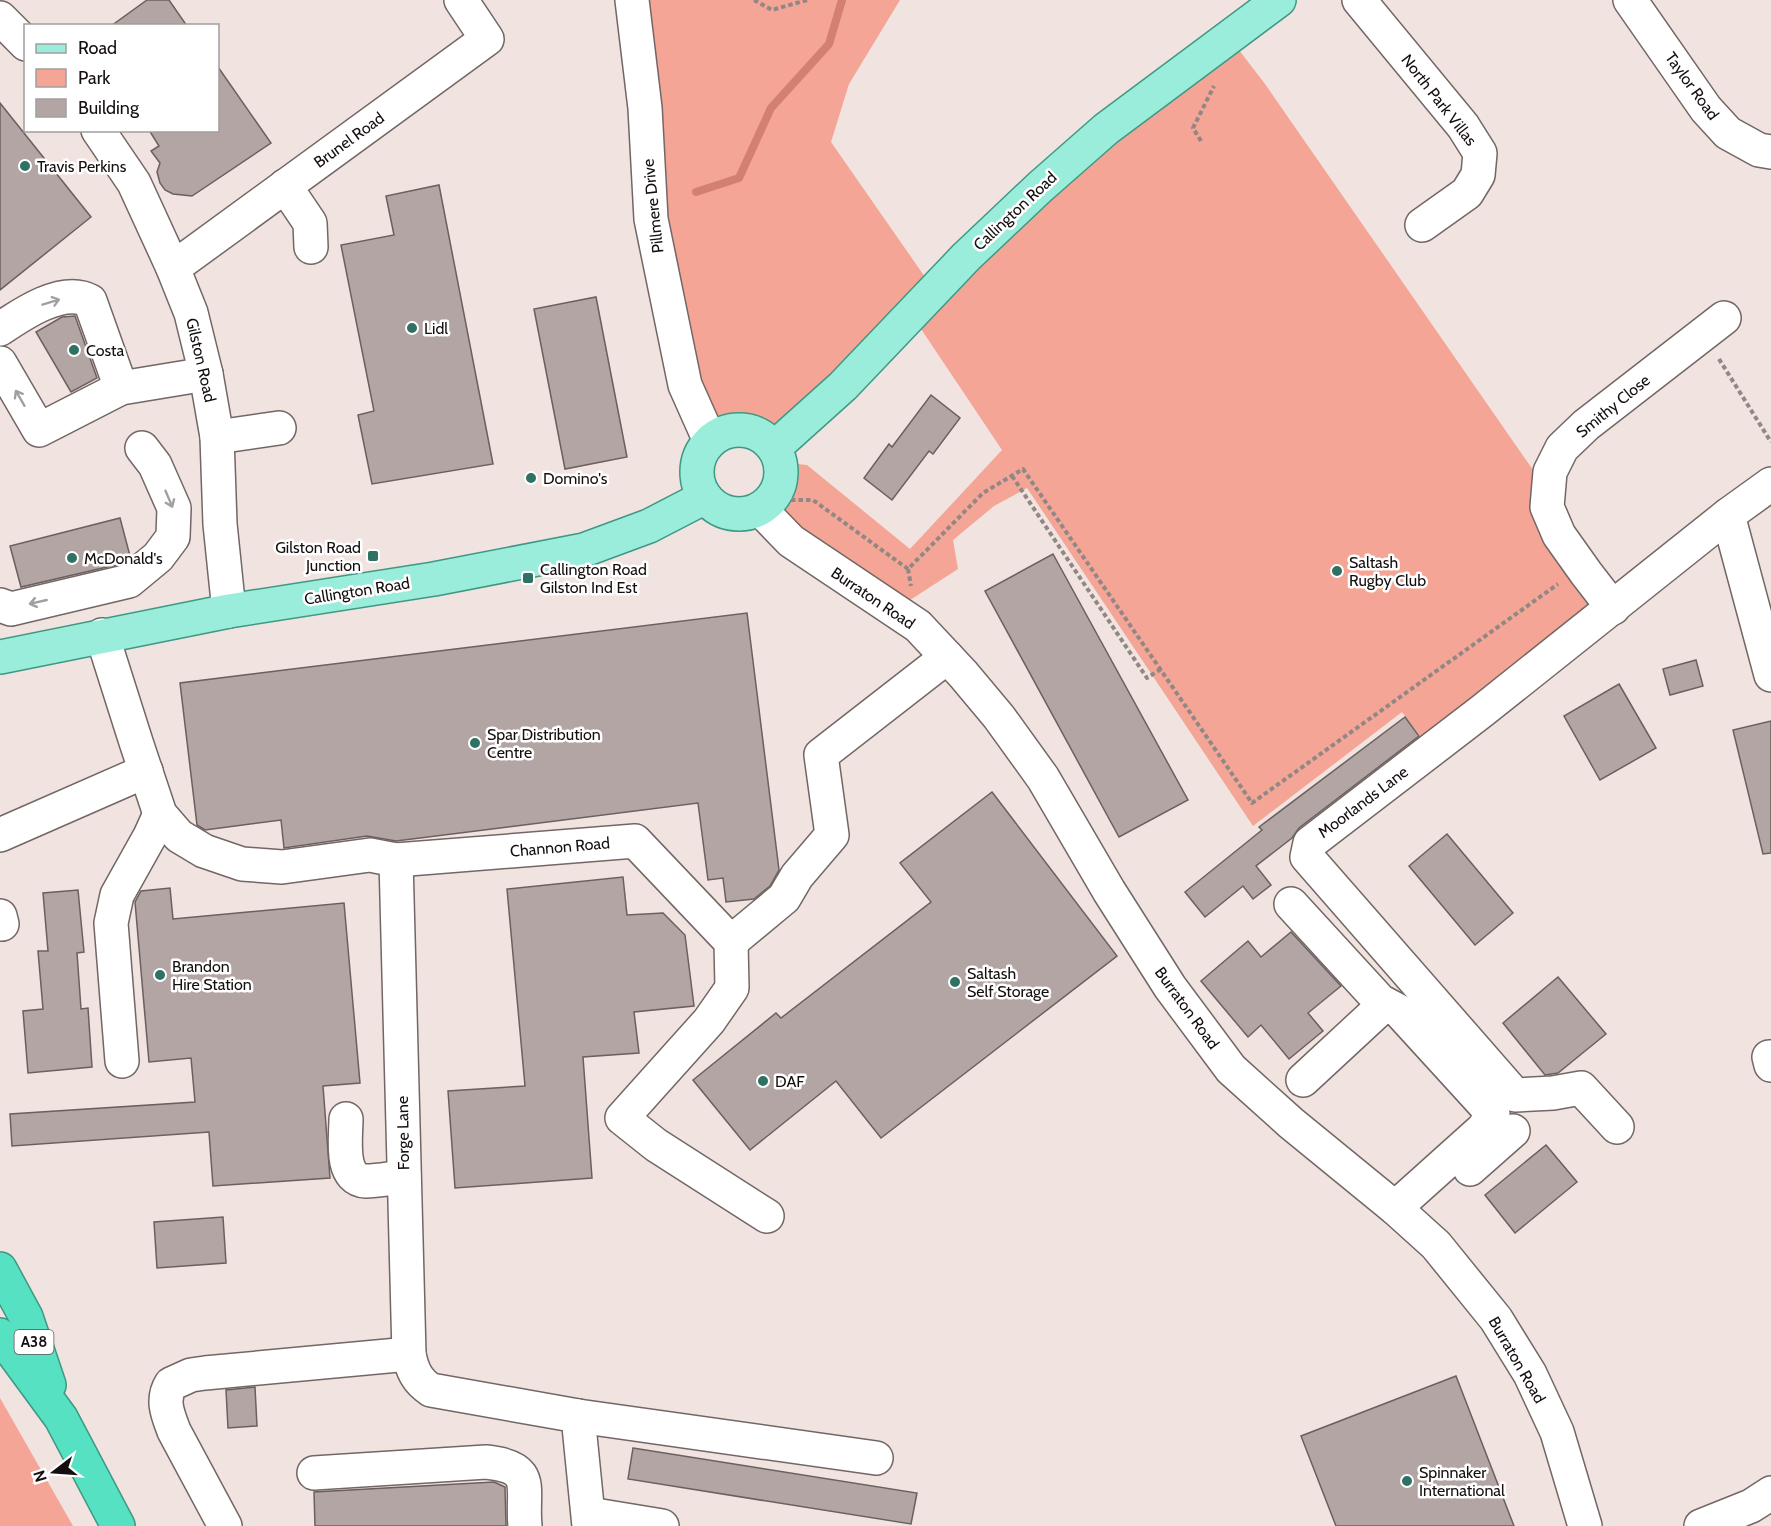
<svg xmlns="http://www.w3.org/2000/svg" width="1771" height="1526" font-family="Cabin,sans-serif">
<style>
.green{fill:#f4a595}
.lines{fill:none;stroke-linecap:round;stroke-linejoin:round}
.stream{stroke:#d38070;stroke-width:8}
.building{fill:#b2a5a3;stroke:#6b605e;stroke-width:1.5}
.minor-casing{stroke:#726764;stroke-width:36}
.major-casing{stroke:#3f9884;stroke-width:36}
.highway-casing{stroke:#3f9884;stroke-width:36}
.path{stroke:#918785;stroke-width:4;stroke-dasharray:4.5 3;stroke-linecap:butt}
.minor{stroke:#fff;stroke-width:33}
.major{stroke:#9aeddb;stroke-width:33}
.highway{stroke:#56e1c3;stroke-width:33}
.oneway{stroke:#a19f9f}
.poi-dot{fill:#2f7162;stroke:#fff;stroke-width:2}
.labels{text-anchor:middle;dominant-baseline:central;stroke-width:5;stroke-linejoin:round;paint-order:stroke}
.shield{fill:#fff;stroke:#5a5756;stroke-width:1.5}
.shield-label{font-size:15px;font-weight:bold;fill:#140f0e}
.street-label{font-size:16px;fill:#140f0e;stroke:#fff}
.poi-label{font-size:16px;fill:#140f0e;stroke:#fff;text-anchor:start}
</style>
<rect width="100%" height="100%" fill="#f0e3e0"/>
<g class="green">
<path d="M632,0H900L849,84L831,142L934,290L1229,37L1265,84L1533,470L1547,507L1613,608L1431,750L1402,712L1253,826L1027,488L994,506L953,540L958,569L893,611L847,581L772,500L781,479L780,462L807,465L910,549L1002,450L911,314L774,448C752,426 737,424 710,441L691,400Z"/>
<polygon points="0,1398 73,1526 0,1526"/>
</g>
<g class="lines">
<polyline class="stream" points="696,192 739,178 771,108 829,44 842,0"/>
</g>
<g class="building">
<polygon points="147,0 169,0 187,26 111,26"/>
<polygon points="218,67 271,143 192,196 173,194 165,190 160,183 157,172 160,163 151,151 159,146 149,130 218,130"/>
<polygon points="0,103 91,217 0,290"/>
<polygon points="439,185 493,464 372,484 358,415 374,411 341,245 394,235 386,196"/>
<polygon points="596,297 627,457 565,469 534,309"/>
<polygon points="75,316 97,378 71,392 36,332 62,317"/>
<polygon points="931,395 960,418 933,454 929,451 892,500 864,478 889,444 892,447"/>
<polygon points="120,518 130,556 120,564 21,587 10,546"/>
<polygon points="1053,554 1188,800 1119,837 985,591"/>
<polygon points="747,613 779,870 770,886 754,899 726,902 723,878 708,880 698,803 396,841 367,836 284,848 281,820 205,830 197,825 180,683"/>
<polygon points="1696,660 1703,686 1670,695 1663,669"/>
<polygon points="1619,684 1656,748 1600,780 1564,716"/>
<polygon points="1405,717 1419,736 1299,828 1292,838 1256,866 1271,885 1253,899 1243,886 1205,917 1185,892 1262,830 1259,827"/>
<polygon points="1771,721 1771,853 1763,854 1733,730"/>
<polygon points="992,792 1117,956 881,1138 836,1081 750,1150 693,1080 776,1013 781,1018 931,902 900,863"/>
<polygon points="1447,834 1513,913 1475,945 1409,866"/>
<polygon points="623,877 627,915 663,913 685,935 694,1006 634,1012 639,1053 583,1057 592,1178 455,1188 448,1091 525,1086 507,889"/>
<polygon points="170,888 173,919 344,903 360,1083 323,1086 330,1178 213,1186 209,1132 12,1146 10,1114 195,1102 191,1058 149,1062 135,902 141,891"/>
<polygon points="78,890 84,952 77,953 81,1009 88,1008 92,1067 28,1073 23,1011 43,1009 38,951 48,951 43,893"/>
<polygon points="1291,932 1341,986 1308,1013 1323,1031 1289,1059 1261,1025 1248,1037 1201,981 1248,941 1261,957"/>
<polygon points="1558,977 1606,1034 1558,1073 1545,1075 1503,1023"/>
<polygon points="1546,1145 1577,1182 1515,1233 1485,1195"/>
<polygon points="223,1217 226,1263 157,1268 154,1222"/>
<polygon points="1456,1376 1514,1526 1336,1526 1301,1436"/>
<polygon points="255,1387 257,1426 228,1428 226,1390"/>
<polygon points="633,1448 917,1493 911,1524 628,1479"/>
<polygon points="494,1482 505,1487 506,1526 315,1526 314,1492"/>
</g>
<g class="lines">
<defs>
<g id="minor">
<polyline points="632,0 645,108 651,219 685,385 710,441"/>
<polyline points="1359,0 1463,126 1480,153 1478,175 1467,193 1422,225"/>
<polyline points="1630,0 1706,109 1728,133 1759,150 1771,152"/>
<polyline points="0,18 26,44"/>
<polyline points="98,130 134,183 173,268 191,313 206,374 217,437 220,524 229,611"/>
<polyline points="285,186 310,223 311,247"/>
<polyline points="173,268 487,39 461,0"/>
<path d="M0,329C22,314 63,286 90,301L121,388"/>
<polyline points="0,363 39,430 121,388 206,374"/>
<polyline points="217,437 279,428"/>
<polyline points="760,509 791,541 918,626 963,674 999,717 1043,778 1109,891 1170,987 1231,1069 1291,1123 1395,1208 1436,1245 1496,1319 1530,1374 1557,1432 1585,1526"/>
<polyline points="1728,515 1771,675"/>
<polyline points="0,605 11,609 129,581 158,557 173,537 174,508 155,465 142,448"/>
<polyline points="1613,608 1586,573 1559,535 1547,507 1550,472 1562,448 1586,425 1724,318"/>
<polyline points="102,635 136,742 160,814 179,836 204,851 242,864 282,867 370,855 396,860 635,841 731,942 732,988 709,1021 622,1118 656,1145 767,1216"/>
<polyline points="0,835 146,771"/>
<path d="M396,860L409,1354C412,1370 417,1381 431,1390L578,1416L589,1526"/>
<polyline points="1291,904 1380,1001 1399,1011 1493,1114 1483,1129 1395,1208"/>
<polyline points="0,916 2,924 0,924"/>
<polyline points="731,942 784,898 797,876 832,835 821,755 947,657"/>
<polyline points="1769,1057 1771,1065"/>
<polyline points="122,1061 111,923 117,895 150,836 160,814"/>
<polyline points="1303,1080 1385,1004"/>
<path d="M346,1119C346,1137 339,1180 366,1181C378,1181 392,1178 404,1177"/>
<polyline points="1617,1127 1581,1088 1553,1093 1515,1095 1307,857 1310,843 1482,711 1728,515 1771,484"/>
<polyline points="1470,1169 1513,1131"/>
<polyline points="578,1416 876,1458"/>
<path d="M314,1473L486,1462C538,1467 521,1489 525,1526"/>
<polyline points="589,1514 662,1526"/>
<path d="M225,1526L174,1431C168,1415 161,1400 171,1384L191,1375L205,1373L409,1354"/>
<polyline points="1701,1526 1751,1506 1771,1493"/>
</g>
<g id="major">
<circle cx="739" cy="472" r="42"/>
<polyline points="774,448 843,386 966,257 1040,187 1106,129 1279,0"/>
<polyline points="0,657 229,611 434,579 584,550 649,526 705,497"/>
</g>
<g id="highway">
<polyline points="0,1269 26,1317 49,1385"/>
<polyline points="0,1335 61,1418 118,1526"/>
</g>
</defs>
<use href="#minor" class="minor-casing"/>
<use href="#major" class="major-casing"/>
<use href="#highway" class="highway-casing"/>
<g class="path">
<polyline points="754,0 772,10 807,0"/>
<polyline points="1201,141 1193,128 1214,86"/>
<polyline points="1719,359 1771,442"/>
<polyline points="1012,476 1147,678 1161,669"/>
<polyline points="791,500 813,500 908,569 983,493 1023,469 1252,803 1558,584"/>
<polyline points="908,569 911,586"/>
</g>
<use href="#minor" class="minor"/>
<use href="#major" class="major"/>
<use href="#highway" class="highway"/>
</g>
<defs><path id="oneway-shaft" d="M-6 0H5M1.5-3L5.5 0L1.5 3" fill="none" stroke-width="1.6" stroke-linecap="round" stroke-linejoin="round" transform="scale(1.5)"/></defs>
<g class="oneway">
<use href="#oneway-shaft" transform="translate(51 302) rotate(-17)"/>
<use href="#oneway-shaft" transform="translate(20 398) rotate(-120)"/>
<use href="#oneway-shaft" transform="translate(169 499) rotate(67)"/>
<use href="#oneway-shaft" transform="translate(38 602) rotate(167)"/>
</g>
<g class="poi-dot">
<circle cx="25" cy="166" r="6"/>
<circle cx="412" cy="328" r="6"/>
<circle cx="74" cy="350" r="6"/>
<circle cx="531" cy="478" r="6"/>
<rect x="367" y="550" width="12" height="12" rx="3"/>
<circle cx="72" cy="558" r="6"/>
<circle cx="1337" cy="571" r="6"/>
<rect x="522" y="572" width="12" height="12" rx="3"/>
<circle cx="475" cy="743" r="6"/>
<circle cx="160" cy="975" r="6"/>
<circle cx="955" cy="982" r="6"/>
<circle cx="763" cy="1081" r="6"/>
<circle cx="1407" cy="1481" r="6"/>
</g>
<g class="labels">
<rect class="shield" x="14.5" y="1330" width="39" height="24" rx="4.5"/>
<g class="shield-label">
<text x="34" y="1342">A38</text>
</g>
<g class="street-label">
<text transform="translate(1692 86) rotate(54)">Taylor Road</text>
<text transform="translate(1439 100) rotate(52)">North Park Villas</text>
<text transform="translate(349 140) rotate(-36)">Brunel Road</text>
<text transform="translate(653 206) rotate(-96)">Pillmere Drive</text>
<text transform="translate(1015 211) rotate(-43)">Callington Road</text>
<text transform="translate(201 360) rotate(77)">Gilston Road</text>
<text transform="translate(1613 406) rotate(-39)">Smithy Close</text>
<text transform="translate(357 591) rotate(-9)">Callington Road</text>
<text transform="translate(873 598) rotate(34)">Burraton Road</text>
<text transform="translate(1363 802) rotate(-37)">Moorlands Lane</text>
<text transform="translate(560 847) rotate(-5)">Channon Road</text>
<text transform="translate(1187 1008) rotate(54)">Burraton Road</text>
<text transform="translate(403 1133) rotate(-91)">Forge Lane</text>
<text transform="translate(1517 1360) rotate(60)">Burraton Road</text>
</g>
<g class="poi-label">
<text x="37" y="166">Travis Perkins</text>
<text x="424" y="328">Lidl</text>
<text x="86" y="350">Costa</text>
<text x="543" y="478">Domino's</text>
<text x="361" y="547" text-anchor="end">Gilston Road<tspan x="361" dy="18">Junction</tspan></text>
<text x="84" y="558">McDonald's</text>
<text x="1349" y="562">Saltash<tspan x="1349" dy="18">Rugby Club</tspan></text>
<text x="540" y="569">Callington Road<tspan x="540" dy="18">Gilston Ind Est</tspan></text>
<text x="487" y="734">Spar Distribution<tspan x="487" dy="18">Centre</tspan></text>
<text x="172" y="966">Brandon<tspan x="172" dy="18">Hire Station</tspan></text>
<text x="967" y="973">Saltash<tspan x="967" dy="18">Self Storage</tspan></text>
<text x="775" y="1081">DAF</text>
<text x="1419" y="1472">Spinnaker<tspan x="1419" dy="18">International</tspan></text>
</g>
</g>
<rect x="24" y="24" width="195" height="108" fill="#ffffff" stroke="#a19f9f" stroke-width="1.5"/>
<rect x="36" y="44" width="30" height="9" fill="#9aeddb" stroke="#a19f9f" stroke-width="1.5"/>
<text x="78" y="54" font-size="18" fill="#140f0e">Road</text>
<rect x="36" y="69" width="30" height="18" fill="#f4a595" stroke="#a19f9f" stroke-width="1.5"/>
<text x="78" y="84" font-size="18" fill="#140f0e">Park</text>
<rect x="36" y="99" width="30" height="18" fill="#b2a5a3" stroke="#a19f9f" stroke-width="1.5"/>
<text x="78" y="114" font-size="18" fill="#140f0e">Building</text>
<g transform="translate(54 1472) rotate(253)" stroke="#ffffff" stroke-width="4.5" paint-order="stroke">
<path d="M0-4.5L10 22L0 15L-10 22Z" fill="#140f0e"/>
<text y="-9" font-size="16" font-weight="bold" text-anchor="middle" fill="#140f0e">N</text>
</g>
</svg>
